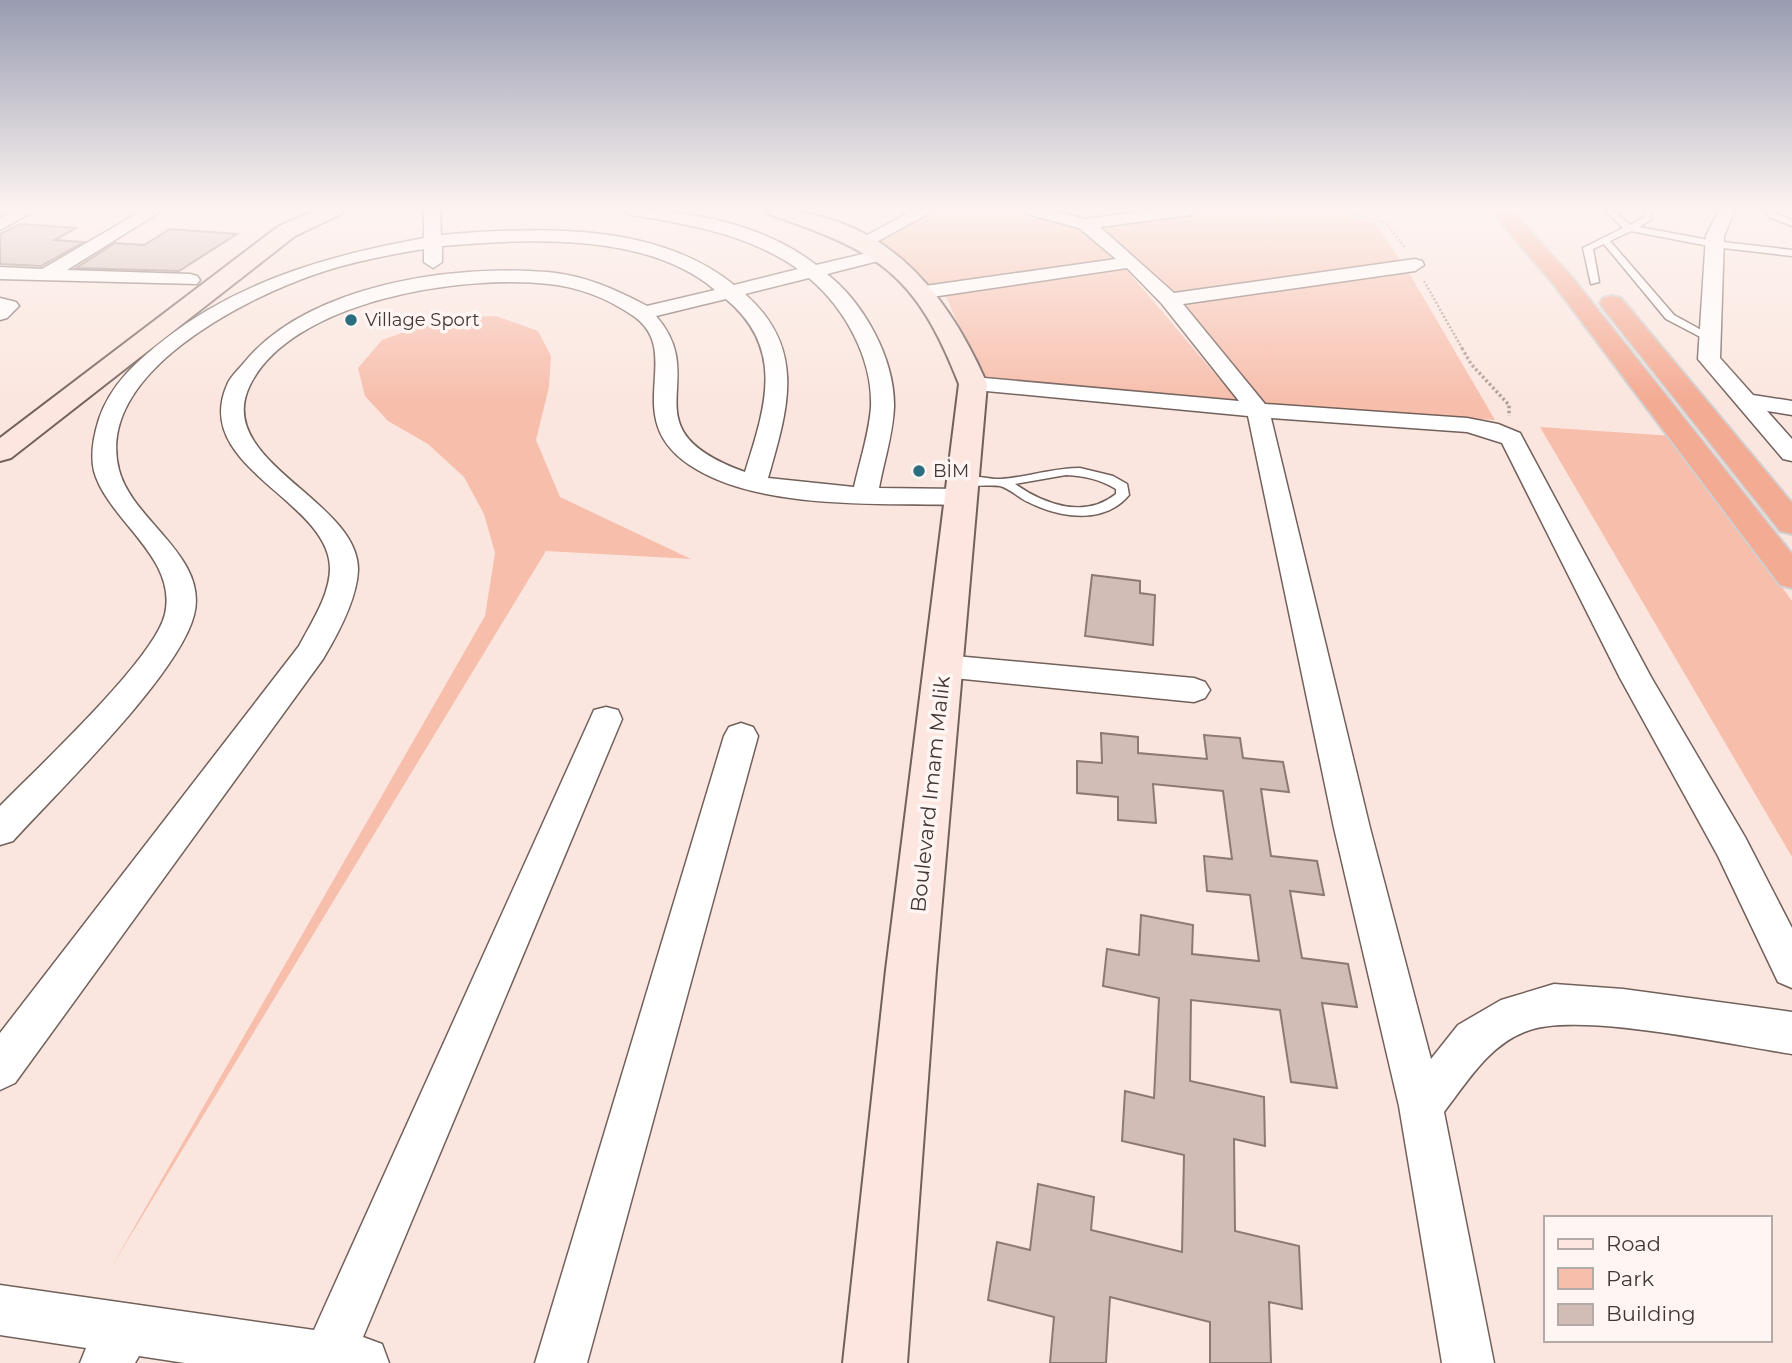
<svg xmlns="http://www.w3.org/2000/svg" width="1792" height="1363" font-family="Montserrat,sans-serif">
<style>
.green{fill:#f7beac}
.building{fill:#d1bdb6;stroke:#8c7973;stroke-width:2}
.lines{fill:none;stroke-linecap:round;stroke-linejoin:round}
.lane-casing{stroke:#72605b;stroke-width:3}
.street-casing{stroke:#72605b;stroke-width:3}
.secondary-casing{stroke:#72605b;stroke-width:4}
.highway-casing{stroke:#d1cfcf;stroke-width:4}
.path-far1{stroke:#ae9e99;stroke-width:2.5;stroke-dasharray:2 2;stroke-linecap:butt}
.path{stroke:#ae9e99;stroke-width:3.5;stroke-dasharray:2.5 2.5;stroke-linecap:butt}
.lane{fill:#fff;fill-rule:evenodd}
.street{fill:#fff;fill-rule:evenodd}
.secondary{fill:#fce6df;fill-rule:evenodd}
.highway{fill:#f4ab93;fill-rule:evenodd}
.poi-dot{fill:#2b6e80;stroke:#fff6f4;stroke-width:2.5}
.labels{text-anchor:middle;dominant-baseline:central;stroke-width:7;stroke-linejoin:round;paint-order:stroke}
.far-poi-label{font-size:18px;fill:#403835;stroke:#fff6f4;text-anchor:start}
.street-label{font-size:21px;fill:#403835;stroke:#fff6f4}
</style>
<rect width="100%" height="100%" fill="#fbe6df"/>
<g class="green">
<polygon points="936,210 1025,210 1076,226 1117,259 934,286 867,244"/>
<polygon points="1220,210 1316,210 1375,223 1400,260 1172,294 1098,227"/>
<polygon points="1126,269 1238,401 982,379 945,294"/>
<polygon points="1408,271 1495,420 1262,404 1181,304"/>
<polygon points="496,316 538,331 551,356 549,387 536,440 560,497 691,559 546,551 112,1266 485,616 495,553 484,514 464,477 428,444 388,421 365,396 358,368 382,340 444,318"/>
<polygon points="1540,427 1673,436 1792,601 1792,857"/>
</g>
<g class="building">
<polygon points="20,224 76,228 55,240 84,242 41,266 0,264 0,234"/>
<polygon points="170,229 237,234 179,271 76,268 115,243 144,245"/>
<polygon points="1092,575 1140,581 1140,593 1155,595 1153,645 1085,636"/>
<polygon points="1101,733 1138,737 1138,753 1207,759 1204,735 1240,738 1243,758 1283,762 1289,792 1261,789 1271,856 1317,861 1324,895 1290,891 1302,958 1348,964 1357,1007 1322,1003 1337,1088 1291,1082 1280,1010 1191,1000 1190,1081 1264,1097 1265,1146 1234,1139 1235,1231 1299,1246 1302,1309 1269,1302 1271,1363 1210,1363 1210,1322 1110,1297 1106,1363 1050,1363 1054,1317 988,1300 997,1242 1030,1250 1038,1184 1094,1197 1091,1230 1182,1252 1184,1155 1122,1141 1125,1091 1154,1098 1159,998 1103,986 1107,949 1139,955 1141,915 1193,925 1192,954 1259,961 1250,895 1207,891 1204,856 1232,859 1223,791 1153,784 1156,823 1118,820 1118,797 1077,793 1077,761 1102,763"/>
</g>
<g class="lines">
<defs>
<g id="lane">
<polygon points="1604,210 1613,210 1630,225 1644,217 1643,210 1651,210 1651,220 1639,227 1714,241 1792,250 1792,256 1714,247 1631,231 1610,241 1674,315 1714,337 1714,341 1710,342 1666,319 1604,244 1593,249 1599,282 1591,284 1583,248 1623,228"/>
<polygon points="1765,210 1773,210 1775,213 1792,220 1792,226 1769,217"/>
<path d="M1080,468L1113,476L1127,484L1129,495C1104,525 1060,518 1028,502C1019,498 1009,488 1000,486C987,484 969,489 958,480C968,472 988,480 1001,479C1028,477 1053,468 1080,468ZM1066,475C1085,476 1099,479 1116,489V494C1085,519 1045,505 1015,484Z"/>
</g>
<g id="street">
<polygon points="15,210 36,210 0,230 0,218"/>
<polygon points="143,210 163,210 67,270 190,274 197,276 200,280 197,284 0,279 0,267 42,269"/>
<path d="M424,210H440L441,235C536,227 655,221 734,285L798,269C750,235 689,224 631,215L623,210C687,209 764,224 816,265L884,249L890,250L893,254L890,258L827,274C864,303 895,359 894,407C893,434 884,461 879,488L961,489L970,492L974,497L970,502L961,505C883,503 764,510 696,469C613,420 689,353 632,315C607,298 578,287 549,284C464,274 292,300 250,385C212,461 359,500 358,570C357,599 338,634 323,659L15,1083L0,1090V1033L299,646C311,623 330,595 330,568C329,500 191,467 227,385C230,377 238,370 243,364C306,285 452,264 547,272C583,275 615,289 647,306L715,290C646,231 526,239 442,246V262L433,268L424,262V249C387,255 351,262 316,274C243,299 94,374 119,470C132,521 209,556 194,615C179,675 58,791 13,841L0,845V806C36,769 155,659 165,614C178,557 108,521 94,471C90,454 94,435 99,419C111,384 136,362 165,339C241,280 331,255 424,238ZM809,278C845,308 873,359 871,407C869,434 860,460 854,487L768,478C788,408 807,349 745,294ZM726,299C786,349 765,408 745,472C624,428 713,381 656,316Z"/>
<polygon points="914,210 935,210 869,246 857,246 854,242"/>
<path d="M1025,210H1052L1085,219L1152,210H1198L1190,215L1100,227L1174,293L1415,259L1422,261L1424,265L1415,271L1183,304L1265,404L1467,418L1498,424L1520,433L1651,677L1745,837L1792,928V988L1778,982L1718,856L1620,678L1502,443L1467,432L1271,418L1370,828L1431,1059L1458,1025L1501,1000L1554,984L1623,989L1792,1012V1054C1731,1045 1579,1011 1527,1031C1489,1045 1468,1081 1444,1112L1494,1363H1442L1399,1106L1334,828L1248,416L965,389L962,384L965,379L973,377L1239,401L1162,304L1127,268L925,298L915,292L925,286L1116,259L1079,228L1027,214Z"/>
<polygon points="1719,210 1735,210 1724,236 1720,358 1753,395 1792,401 1792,415 1767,411 1792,439 1792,461 1783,459 1698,359 1706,236"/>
<polygon points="0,298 16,302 19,306 7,318 0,320"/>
<polygon points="944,655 1194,678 1205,682 1210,690 1205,698 1194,702 944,677 933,674 928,666 933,658"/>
<polygon points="606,707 618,710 622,719 363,1337 382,1344 389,1363 185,1363 139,1356 135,1363 80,1363 86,1348 0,1335 0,1285 314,1330 590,719 594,710"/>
<polygon points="741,723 753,727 758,736 587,1363 535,1363 724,736 729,727"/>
</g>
<g id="secondary">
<polygon points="317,210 344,210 341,214 295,236 11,458 0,461 0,438 279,226"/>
<path d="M766,210C879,210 945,287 987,384L936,970L907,1363H843L886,970L959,384C915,272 879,252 769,214Z"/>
</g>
<g id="highway">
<polygon points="1490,210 1511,210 1571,276 1792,554 1792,588 1780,585 1555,286"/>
<polygon points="1612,296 1621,298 1792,503 1792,534 1780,531 1603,308 1600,303 1603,298"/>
</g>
</defs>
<use href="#lane" class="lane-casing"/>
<use href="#street" class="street-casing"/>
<use href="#secondary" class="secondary-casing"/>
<use href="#highway" class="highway-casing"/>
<g class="path-far1">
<polyline points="1336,210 1386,223 1406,249"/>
<polyline points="1424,281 1463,350"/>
</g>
<polyline class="path" points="1462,348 1471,364 1509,405 1509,416"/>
<use href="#lane" class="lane"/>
<use href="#street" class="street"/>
<use href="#secondary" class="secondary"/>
<use href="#highway" class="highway"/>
</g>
<linearGradient id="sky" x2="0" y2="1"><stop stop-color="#989cb1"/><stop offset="0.52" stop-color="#fdf4f1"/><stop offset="1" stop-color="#fdf4f1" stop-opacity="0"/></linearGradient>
<rect width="1792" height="401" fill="url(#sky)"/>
<g class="poi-dot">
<circle cx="351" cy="320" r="7"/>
<circle cx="919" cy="471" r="7"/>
</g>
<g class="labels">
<g class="far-poi-label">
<text x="365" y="320">Village Sport</text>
<text x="933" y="471">BİM</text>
</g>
<g class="street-label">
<text transform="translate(930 794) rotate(-84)">Boulevard Imam Malik</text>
</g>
</g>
<rect x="1544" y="1216" width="228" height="126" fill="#fff6f4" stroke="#b3aaa8" stroke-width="2"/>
<rect x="1558" y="1239" width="35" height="10" fill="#fce6df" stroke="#b3aaa8" stroke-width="2"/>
<text x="1606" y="1251" font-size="21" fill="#403835">Road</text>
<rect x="1558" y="1268" width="35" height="21" fill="#f7beac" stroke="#b3aaa8" stroke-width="2"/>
<text x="1606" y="1286" font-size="21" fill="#403835">Park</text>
<rect x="1558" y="1304" width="35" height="21" fill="#d1bdb6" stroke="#b3aaa8" stroke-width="2"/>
<text x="1606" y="1321" font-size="21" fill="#403835">Building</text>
</svg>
